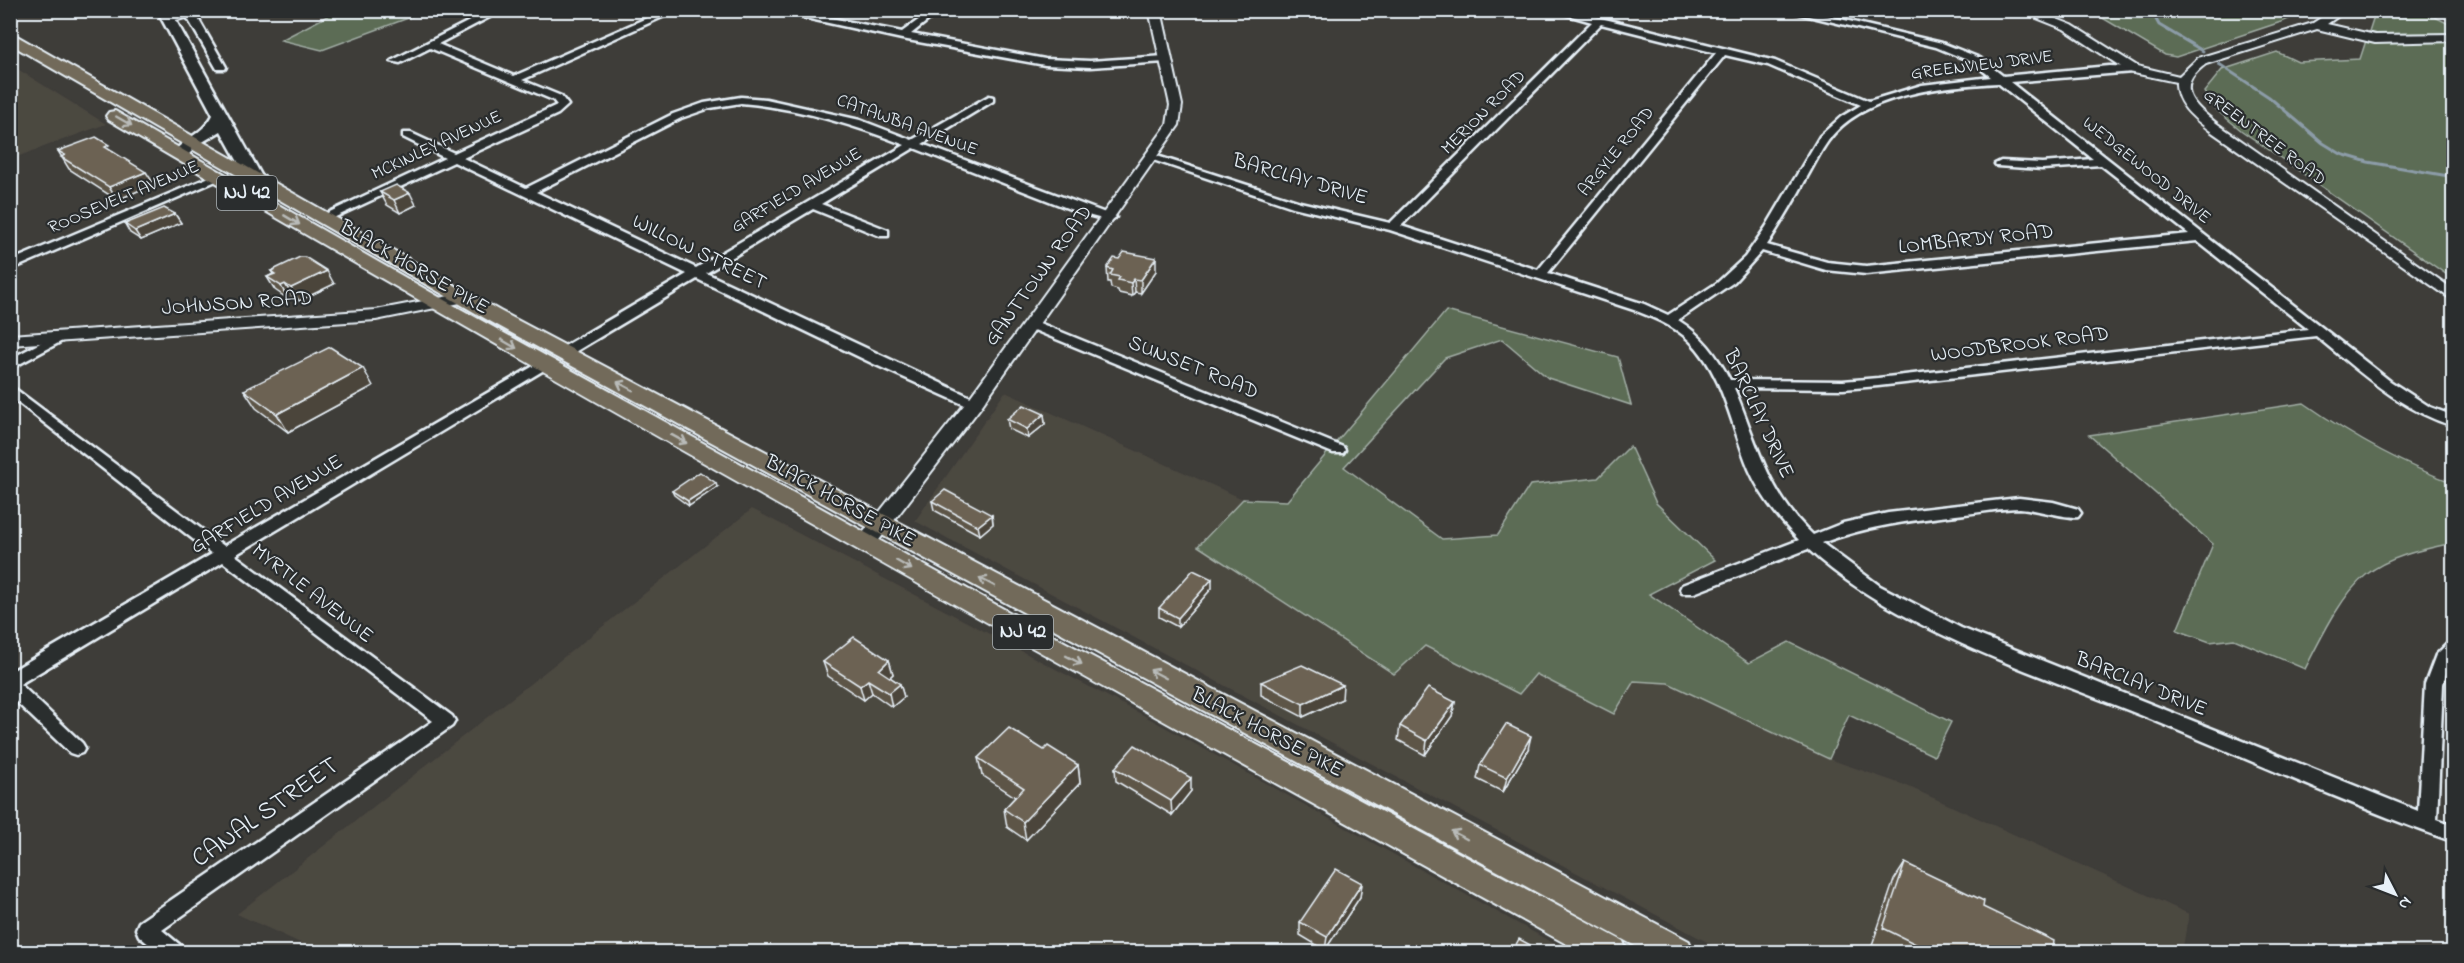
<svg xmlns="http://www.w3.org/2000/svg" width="2464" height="963" font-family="'Indie Flower',sans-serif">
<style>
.built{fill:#4c4841}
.green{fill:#5c6c55;stroke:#a2aea6;stroke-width:1.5}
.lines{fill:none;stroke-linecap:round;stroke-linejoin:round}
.stream{stroke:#8c9ca8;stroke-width:3}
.minor-casing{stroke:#e8f1f8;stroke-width:5}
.tertiary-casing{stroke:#e8f1f8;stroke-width:4}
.secondary-casing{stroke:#e8f1f8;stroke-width:5}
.trunk-casing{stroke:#e8f1f8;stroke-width:4}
.minor{fill:#2a2d2e;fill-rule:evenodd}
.tertiary{fill:#2a2d2e;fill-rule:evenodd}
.secondary{fill:#2a2d2e;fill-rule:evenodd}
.trunk{fill:#726b5a;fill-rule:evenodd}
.wall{fill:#5d5447;stroke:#e8f1f8;stroke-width:1.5}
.shaded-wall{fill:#4c453a;stroke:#e8f1f8;stroke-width:1.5}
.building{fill:#6c6253;stroke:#e8f1f8;stroke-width:1.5}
.oneway{stroke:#b9bbb9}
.labels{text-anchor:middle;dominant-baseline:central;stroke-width:4.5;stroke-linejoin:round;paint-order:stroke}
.far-street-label{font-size:18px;fill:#e8f1f8;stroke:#2a2d2e}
.shield{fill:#2a2d2e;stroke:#afb6bb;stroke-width:1.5}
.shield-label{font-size:20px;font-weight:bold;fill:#e8f1f8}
.street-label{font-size:21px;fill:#e8f1f8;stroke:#2a2d2e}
.near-street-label{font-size:26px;fill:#e8f1f8;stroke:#2a2d2e}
</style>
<rect width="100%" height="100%" fill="#3e3d39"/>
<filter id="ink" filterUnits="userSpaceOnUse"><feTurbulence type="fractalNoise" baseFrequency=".0167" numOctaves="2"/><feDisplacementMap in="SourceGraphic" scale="12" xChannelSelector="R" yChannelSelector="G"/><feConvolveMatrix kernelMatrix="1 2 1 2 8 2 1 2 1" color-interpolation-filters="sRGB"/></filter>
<g filter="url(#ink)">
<g class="built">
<polygon points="10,65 11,65 106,124 11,159"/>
<polygon points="1005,392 1243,499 1199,546 1425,646 1519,694 1536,674 1614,714 1634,681 1668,683 1829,759 1907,786 2189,914 2182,952 1726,952 915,521"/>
<polygon points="752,509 1143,715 1569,952 320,952 237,914"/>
</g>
<g class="green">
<polygon points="337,11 337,10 427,11 322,50 281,40"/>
<polygon points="2072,11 2306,11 2284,21 2176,57 2165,55 2101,17 2078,17"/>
<polygon points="2369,11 2423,11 2453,26 2453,279 2242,131 2214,108 2204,92 2222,70 2277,52 2298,62 2360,59 2375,13"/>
<polygon points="1446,311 1618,357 1631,405 1548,378 1502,339 1445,358 1344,467 1442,539 1498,535 1530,485 1598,478 1630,446 1656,503 1715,560 1649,594 1749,663 1789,642 1951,722 1934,756 1849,715 1829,759 1668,683 1634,681 1614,714 1536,674 1519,694 1425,646 1394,674 1198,546 1243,499 1287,501"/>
<path d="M2304,403C2350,435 2400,464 2454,483L2453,543C2425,549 2389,556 2366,575C2341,595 2320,640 2305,669L2234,639L2210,642L2177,630L2213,544L2089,435Z"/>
</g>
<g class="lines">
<g class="stream">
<polyline points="2151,10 2159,25 2203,51"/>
<polyline points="2219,64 2269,97 2323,143 2341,154 2368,162 2454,177"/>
</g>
<defs>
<g id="minor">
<polygon points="184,10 208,10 196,15 226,67 225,69 217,69 187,17 168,22 163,19"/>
<path d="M491,10H503L438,44L514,76L665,10H678L522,80L561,96L568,105L558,114L463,158L526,188L673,114L704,103L741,97L766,99L860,120L912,140L989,96L993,97V101L922,144L1116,217L1110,221L1080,213L914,148L821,204L888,230V236H880L813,209L706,273L979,401L981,404L974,409L876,365L697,279L568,356H558L556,353L558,350L687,274L454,162L329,220H321L319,217L445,158L403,137V133H411L454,153L557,105L553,100L430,48L400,63L391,61ZM741,103C798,108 852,124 905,145L696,268L536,192L681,118L710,108Z"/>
<polygon points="769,10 790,10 902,32 928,13 931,14 931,18 911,34 1045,59 1090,61 1165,56 1170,59 1165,62 1090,67 1045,65 902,39"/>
<path d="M1550,10H1568L1775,61L1869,101L1922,85L1991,77L1972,62L1936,47L1784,10H1802L1942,43L1980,58L2003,76L2109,66L2137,67V71L2133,72L2010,82L2390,381L2430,407L2454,416V426C2401,411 2358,370 2316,336L1878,386L1843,389L1734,388C1758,444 1766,491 1813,535L1843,523L1888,513L2019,498L2053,502L2078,509L2081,513L2078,517C2070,519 2034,509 2020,508C2002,508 1983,512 1965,514C1916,520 1869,525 1822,543L1880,586L1961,628L2418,811L2425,684L2436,655L2448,643L2454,642V659L2449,663L2443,684L2437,819L2454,825V842C2349,805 2246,758 2143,716C2036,673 1892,628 1808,549L1694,593H1682L1680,589L1682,585L1799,540C1780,520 1760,495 1749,469C1731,426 1724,375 1690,341C1675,326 1654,318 1634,310L1390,230L1293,207L1147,158L1153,155L1157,156L1300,202L1390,223L1592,22ZM1601,24L1716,53L1538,270L1401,226ZM1725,55L1768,65L1861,105L1841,117L1820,136L1766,227L1745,257L1717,283L1668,315L1644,304L1548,273ZM1998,83L2093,159L2042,163L2001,161L1995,164L1997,166L2042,169L2101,165L2189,234L1866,266L1827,262L1767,245C1781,223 1795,200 1807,177C1814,165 1820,152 1828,141C1863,93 1944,86 1998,83ZM2197,241L2308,329L1878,378L1843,381L1730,380C1717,355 1702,335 1678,320L1734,282L1762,251L1826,270L1866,274Z"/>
<polygon points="219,173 223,174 223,178 10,270 10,261"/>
<polygon points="1032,320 1343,447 1345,450 1343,453 1333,453 1027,327 1025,324 1027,321"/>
<polygon points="59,333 66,337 64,340 10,369 10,359"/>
<polygon points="544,360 551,364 549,367 235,555 452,716 455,721 452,726 162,930 180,945 183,952 158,952 139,936 136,929 139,922 433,721 223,562 20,684 82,743 85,748 82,753 76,755 70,753 10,696 10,672 212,554 10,396 10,385 224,546"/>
</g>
<g id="tertiary">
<polygon points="1149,10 1161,10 1182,105 1179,125 980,408 873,548 859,548 857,543 859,538 968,400 1167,125 1170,105"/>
<path d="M2017,10H2034L2072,25L2137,66L2179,76L2198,58L2313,23L2333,10H2347L2327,24L2375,35L2454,34V41L2375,43L2317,29L2206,64C2173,88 2193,105 2219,125L2454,290V301L2209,130C2194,118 2175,104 2176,82L2129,72L2064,29Z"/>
<polygon points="465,293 473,298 470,301 376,320 10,345 10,335 376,310"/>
</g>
<path id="secondary" d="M157,10H170L261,175L259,178H247L221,131L199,144L186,157H174L172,154C185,138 204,133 213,115Z"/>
<g id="trunk">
<polygon points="10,32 500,311 1689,941 1693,952 1646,952 486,319 10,44"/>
<path d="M115,111L446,301L1031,624L1623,941L1627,952H1581C1087,680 595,405 109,120L106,116L109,112Z"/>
</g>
</defs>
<use href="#minor" class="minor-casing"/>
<use href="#tertiary" class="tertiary-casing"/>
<use href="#secondary" class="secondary-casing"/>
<use href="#trunk" class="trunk-casing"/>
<use href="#minor" class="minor"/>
<use href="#tertiary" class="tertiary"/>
<use href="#secondary" class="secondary"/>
<use href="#trunk" class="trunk"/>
</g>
<g class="wall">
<polygon points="58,151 113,152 154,184 117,200 69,169"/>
<polygon points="380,192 416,205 400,213 387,205"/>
<polygon points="175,214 181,223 141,240 130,233 125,224"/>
<polygon points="1107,268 1156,271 1141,293 1135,292 1132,296 1119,293 1118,290 1111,288 1110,282 1108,282"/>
<polygon points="271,271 334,284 299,301 293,297 288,299 275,290 267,277 273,274"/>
<polygon points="373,386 288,432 256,408 244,390"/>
<polygon points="1044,414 1045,424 1028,438 1009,429 1007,419"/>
<polygon points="717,487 689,506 674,495 672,491"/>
<polygon points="932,501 992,515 993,524 980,535 934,510"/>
<polygon points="1212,588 1178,627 1159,617 1159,608"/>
<polygon points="889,660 893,674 890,677 900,684 904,697 892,707 872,693 864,700 828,676 823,662"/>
<polygon points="1261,682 1342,699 1303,717 1261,695"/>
<polygon points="1455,702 1452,716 1425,755 1398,740 1400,726"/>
<polygon points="1528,749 1503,792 1477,779 1480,765"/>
<polygon points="1044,750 1078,765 1080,783 1026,840 1007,827 1004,809 1015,797 982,775 978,758"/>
<polygon points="1115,768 1191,791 1172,815 1116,781"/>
<polygon points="1905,863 2053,948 2062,952 1887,952 1872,945 1894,880"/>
<polygon points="1362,883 1360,897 1325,950 1300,935 1300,922"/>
</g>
<g class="shaded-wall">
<polygon points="146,172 154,184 117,200 109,187"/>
<polygon points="410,193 416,205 400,213 394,200"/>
<polygon points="175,214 181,223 141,240 135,231"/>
<polygon points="1156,258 1156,271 1141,293 1141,280"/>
<polygon points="327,271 334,284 299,301 291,288"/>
<polygon points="1134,279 1135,292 1132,296 1131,283"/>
<polygon points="285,284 293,297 288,299 281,286"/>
<polygon points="363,368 373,386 288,432 277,414"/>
<polygon points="1044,414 1045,424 1028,438 1027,429"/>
<polygon points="716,483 717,487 689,506 688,501"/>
<polygon points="992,515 993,524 980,535 978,526"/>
<polygon points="1212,579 1212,588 1178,627 1178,618"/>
<polygon points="889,660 893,674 883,683 879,670"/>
<polygon points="868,680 872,693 864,700 860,686"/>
<polygon points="900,684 904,697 892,707 889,693"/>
<polygon points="1343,685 1342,699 1303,717 1303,704"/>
<polygon points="1455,702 1452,716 1425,755 1427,741"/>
<polygon points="1531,736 1528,749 1503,792 1507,778"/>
<polygon points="1078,765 1080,783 1026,840 1023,822"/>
<polygon points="1191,778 1191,791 1172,815 1171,801"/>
<polygon points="1362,883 1360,897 1325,950 1327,937"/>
</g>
<g class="building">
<polygon points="96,137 109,145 105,147 146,172 109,187 61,157 65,155 58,151"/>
<polygon points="396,185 410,193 394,200 380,192"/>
<polygon points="164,208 175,214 135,231 125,224"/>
<polygon points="1124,252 1156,258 1141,280 1134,279 1131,283 1118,280 1120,277 1110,275 1113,270 1107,268 1114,258 1119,259"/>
<polygon points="300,257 305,257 327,271 291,288 285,284 281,286 267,277 275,274 271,271"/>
<polygon points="330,347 363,368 277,414 244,390"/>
<polygon points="1024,405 1044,414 1027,429 1007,419"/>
<polygon points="700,472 716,483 688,501 672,491"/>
<polygon points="945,490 992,515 978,526 932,501"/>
<polygon points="1193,570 1212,579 1178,618 1159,608"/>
<polygon points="854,637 889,660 879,670 900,684 889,693 868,680 860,686 823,662"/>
<polygon points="1302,665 1343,685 1303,704 1261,682"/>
<polygon points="1428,688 1455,702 1427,741 1400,726"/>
<polygon points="1506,724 1531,736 1507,778 1480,765"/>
<polygon points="1009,728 1044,750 1048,746 1078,765 1023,822 1004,809 1024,788 978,758"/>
<polygon points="1135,745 1191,778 1171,801 1115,768"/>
<polygon points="1905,863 1984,901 1983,907 2054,941 2053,948 2062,952 1932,952 1883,928"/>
<polygon points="1336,869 1362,883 1327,937 1300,922"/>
<polygon points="1519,939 1543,952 1512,952"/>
</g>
<defs><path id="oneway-shaft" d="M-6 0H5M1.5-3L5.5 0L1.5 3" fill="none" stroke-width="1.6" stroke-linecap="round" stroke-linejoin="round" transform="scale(1.5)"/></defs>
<g class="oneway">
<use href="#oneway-shaft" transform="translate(124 121) rotate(30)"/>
<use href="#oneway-shaft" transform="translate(292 220) rotate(31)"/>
<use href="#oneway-shaft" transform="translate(509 344) rotate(30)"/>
<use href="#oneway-shaft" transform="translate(625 386) rotate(-152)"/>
<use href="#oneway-shaft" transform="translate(679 439) rotate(29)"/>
<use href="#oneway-shaft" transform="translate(904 565) rotate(30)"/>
<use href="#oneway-shaft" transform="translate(987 582) rotate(-152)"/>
<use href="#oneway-shaft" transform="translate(1074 660) rotate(28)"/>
<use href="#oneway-shaft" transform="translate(1158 674) rotate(-152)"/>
<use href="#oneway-shaft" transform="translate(1459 835) rotate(-152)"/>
</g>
</g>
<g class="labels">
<g class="far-street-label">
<text transform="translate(1982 66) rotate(-7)">GREENVIEW DRIVE</text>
<text transform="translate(1484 113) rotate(-45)">MERION ROAD</text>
<text transform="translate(907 126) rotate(20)">CATAWBA AVENUE</text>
<text transform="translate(2264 138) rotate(37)">GREENTREE ROAD</text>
<text transform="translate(437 146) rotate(-25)">MCKINLEY AVENUE</text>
<text transform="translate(1617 152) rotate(-51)">ARGYLE ROAD</text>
<text transform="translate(2146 171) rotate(39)">WEDGEWOOD DRIVE</text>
<text transform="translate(797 191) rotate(-31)">GARFIELD AVENUE</text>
<text transform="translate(124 198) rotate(-23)">ROOSEVELT AVENUE</text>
</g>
<g class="shield">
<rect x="217" y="176" width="60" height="34" rx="4.5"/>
<rect x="993" y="615" width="60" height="34" rx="4.5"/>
</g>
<g class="shield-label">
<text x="247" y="193">NJ 42</text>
<text x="1023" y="632">NJ 42</text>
</g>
<g class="street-label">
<text transform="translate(1300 180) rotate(16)">BARCLAY DRIVE</text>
<text transform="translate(1976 240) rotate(-6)">LOMBARDY ROAD</text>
<text transform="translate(699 253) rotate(26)">WILLOW STREET</text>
<text transform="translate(414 268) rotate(30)">BLACK HORSE PIKE</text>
<text transform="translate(1039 276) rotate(-54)">GANTTOWN ROAD</text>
<text transform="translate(237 304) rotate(-4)">JOHNSON ROAD</text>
<text transform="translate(2020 345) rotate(-7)">WOODBROOK ROAD</text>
<text transform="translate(1193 368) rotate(22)">SUNSET ROAD</text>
<text transform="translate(1758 414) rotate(65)">BARCLAY DRIVE</text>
<text transform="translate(840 502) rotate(29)">BLACK HORSE PIKE</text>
<text transform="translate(267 505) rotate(-31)">GARFIELD AVENUE</text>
<text transform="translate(312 594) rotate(38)">MYRTLE AVENUE</text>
<text transform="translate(2141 685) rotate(22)">BARCLAY DRIVE</text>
<text transform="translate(1267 733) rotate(28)">BLACK HORSE PIKE</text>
</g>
<g class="near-street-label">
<text transform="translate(266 813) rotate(-35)">CANAL STREET</text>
</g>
</g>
<rect width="2464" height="963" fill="none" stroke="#2a2d2e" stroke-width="36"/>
<rect x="18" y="18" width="2428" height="927" fill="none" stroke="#e8f1f8" stroke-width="2" filter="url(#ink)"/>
<g transform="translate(2395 894) rotate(132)" stroke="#2a2d2e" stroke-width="4.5" paint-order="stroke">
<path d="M0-4.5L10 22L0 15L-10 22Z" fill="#e8f1f8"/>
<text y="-9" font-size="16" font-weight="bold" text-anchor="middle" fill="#e8f1f8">N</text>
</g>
</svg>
